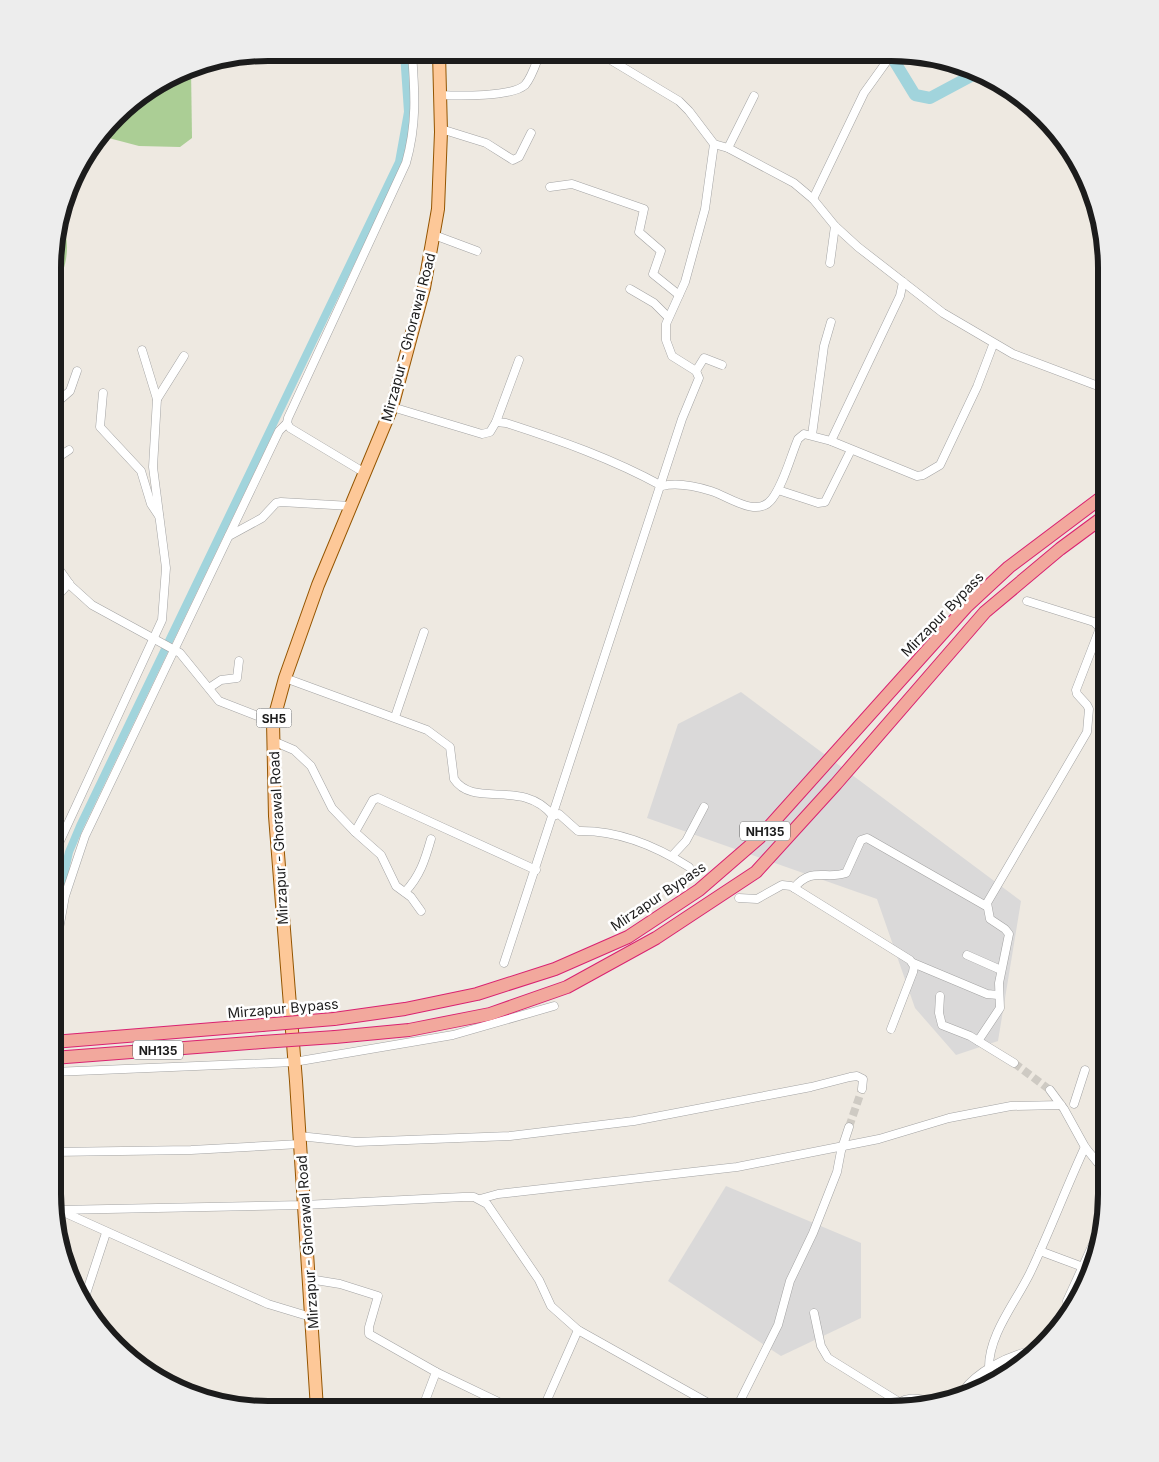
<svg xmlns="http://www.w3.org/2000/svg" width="1159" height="1462" font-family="Inter,sans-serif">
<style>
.residential{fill:#dad9d9}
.forest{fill:#abce95}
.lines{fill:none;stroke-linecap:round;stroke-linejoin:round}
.canal{stroke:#a1d4dc;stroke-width:8}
.river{stroke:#a1d4dc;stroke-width:12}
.minor-tunnel{stroke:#cecac3;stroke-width:8;stroke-dasharray:8 4;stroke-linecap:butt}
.minor-casing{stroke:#a3a3a3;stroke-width:9}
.primary-casing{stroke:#945500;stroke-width:14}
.trunk-casing{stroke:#d92271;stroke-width:14}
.minor{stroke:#fff;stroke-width:8}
.primary{stroke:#fdc898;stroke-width:12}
.trunk{stroke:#f2a89d;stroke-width:12}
.trunk-bridge-casing{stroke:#d92271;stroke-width:14;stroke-linecap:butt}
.trunk-bridge{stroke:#f2a89d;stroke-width:12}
.labels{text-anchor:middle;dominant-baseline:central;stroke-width:5;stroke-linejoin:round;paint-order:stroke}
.shield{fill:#fff;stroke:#606060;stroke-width:1}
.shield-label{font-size:12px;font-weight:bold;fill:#1c1c1c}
.street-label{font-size:14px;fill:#1c1c1c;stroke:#fff}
.rim{fill:none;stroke:#1c1c1c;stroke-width:6}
</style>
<rect width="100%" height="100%" fill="#eee9e1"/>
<g class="residential">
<polygon points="741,692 1021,901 998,1041 956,1055 915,1008 877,899 647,818 678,724"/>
<polygon points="726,1186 861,1243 861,1318 781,1356 668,1281"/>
<polygon points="758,1398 788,1409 735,1409"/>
</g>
<g class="forest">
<polygon points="191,68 192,138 180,147 139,146 101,136 126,106"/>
<path d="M61,222C72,242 67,270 54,289V240Z"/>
</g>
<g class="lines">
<polyline class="canal" points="53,923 69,852 80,826 399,162 408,112 404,53"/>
<polyline class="river" points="890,54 915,95 930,98 973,75"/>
<g class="minor-tunnel">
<polyline points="1014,1063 1050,1090"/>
<polyline points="849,1127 862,1089"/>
</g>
<defs>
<g id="minor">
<polyline points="599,53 679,101 689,111 714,144 728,148 794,183 813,199 835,226 858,247 943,313 1013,354 1106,389"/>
<path d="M440,95C458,96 512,97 525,85C532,77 536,63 540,53"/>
<polyline points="441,129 486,143 513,160 519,157 531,133"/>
<polyline points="728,148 754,96"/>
<polyline points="550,187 572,184 644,209 639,232 661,251 653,274 679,295"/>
<polyline points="813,199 864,93 892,54"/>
<polyline points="434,235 477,251"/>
<polyline points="830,263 835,226"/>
<polyline points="630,289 654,303 668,317"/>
<polyline points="696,371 704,358 722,365"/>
<polyline points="103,393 100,427 141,471 151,504 159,516"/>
<polyline points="157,399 184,356"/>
<polyline points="54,405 70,391 77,371"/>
<path d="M392,407L482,434L490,432L496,422L506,423C559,440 613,459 662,486C678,482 695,486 711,491C728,496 757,519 772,499C784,483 790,458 798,439L804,434L831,441L917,476L923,475L940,465L977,387L993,345"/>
<polyline points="496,422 519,360"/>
<polyline points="812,435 824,346 831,322"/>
<polyline points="831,441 900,296 903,282"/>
<polyline points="54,460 69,450"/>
<path d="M365,473L290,428L287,423L288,418L406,163C417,124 415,93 412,53"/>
<polyline points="778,490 818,503 825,502 851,450"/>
<polyline points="229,536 262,518 276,503 281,502 351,506"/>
<polyline points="54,562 71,586 92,605 180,653 219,701 273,722"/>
<polyline points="54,600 69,583"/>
<path d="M285,678L427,730L450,747L454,779C474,809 523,778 553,816L559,814L578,831C618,830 656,846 689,867"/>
<polyline points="209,688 221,680 237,678 239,661"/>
<polyline points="395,717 424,632"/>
<polyline points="273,741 294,750 311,766 332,808 355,832 381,855 396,886 411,897 421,911"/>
<polyline points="355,832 373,800 378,798 536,870"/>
<polyline points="53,856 162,620 166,568 153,467 157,399 142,350"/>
<polyline points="672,856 686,841 704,807"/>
<path d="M794,888C812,866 825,880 846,873L861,840L867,838L986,906"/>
<path d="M405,892C420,876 425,860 431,839"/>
<polyline points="739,898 757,899 782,885 791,886 910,960 914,966 913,972 891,1029"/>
<polyline points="967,955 1001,970"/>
<polyline points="53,962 65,896 85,836 279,431 287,423"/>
<polyline points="504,963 682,419 699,378 696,371 672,356 666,340 666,324 685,282 705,209 714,144"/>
<polyline points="913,963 987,994 998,995"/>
<polyline points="940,996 939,1013 942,1025 970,1036 1014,1063"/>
<polyline points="978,1041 1000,1008 999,983 1009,934 1005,929 990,919 987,903 1087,732 1089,709 1087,705 1077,694 1076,690 1100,628 1094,622 1027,601"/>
<polyline points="53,1072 294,1062 453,1035 554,1006"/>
<polyline points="1050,1090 1064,1109 1085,1147 1106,1173"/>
<polyline points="1074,1104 1085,1070"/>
<polyline points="299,1136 356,1142 510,1136 634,1121 811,1087 850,1077 857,1076 863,1079 862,1089"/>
<polyline points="53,1152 191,1150 300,1144"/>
<polyline points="480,1199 498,1194 737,1167 879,1139 949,1118 1011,1106 1061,1105"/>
<polyline points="58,1210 304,1205 463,1197 474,1197 487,1204 539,1280 551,1306 578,1330 719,1409"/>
<polyline points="61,1211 268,1304 311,1317"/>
<polyline points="1040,1251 1091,1270"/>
<polyline points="309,1279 340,1284 378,1296 369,1327 369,1334 436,1372 422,1409"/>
<polyline points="1067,1301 1093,1244"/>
<polyline points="83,1303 106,1233"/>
<polyline points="814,1313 821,1346 828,1358 899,1402"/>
<path d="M989,1369C988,1335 1016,1302 1030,1273C1050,1231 1066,1188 1085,1147"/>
<polyline points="436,1372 513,1409"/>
<path d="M963,1391C978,1371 1006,1357 1030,1351"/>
<polyline points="543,1409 578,1330"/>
<polyline points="736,1409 778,1325 790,1281 813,1233 837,1172 841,1151 849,1127"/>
<path d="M894,1409C902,1395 917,1398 931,1401"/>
</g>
<polyline id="primary" points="317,1409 296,1081 275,816 273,722 285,678 318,585 392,407 424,288 438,209 441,132 439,53"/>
<g id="trunk">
<polyline points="334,1019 405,1009 477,994 555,969 628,937 699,890 759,838 967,606 1009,567 1106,494"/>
<polyline points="335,1037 409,1030 490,1014 567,987 656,938 756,872 836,784 985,612 1060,549 1106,515"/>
<polyline points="53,1042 262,1025"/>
<polyline points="53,1058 262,1042"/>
</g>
</defs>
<use href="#minor" class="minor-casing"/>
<use href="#primary" class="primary-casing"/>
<use href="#trunk" class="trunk-casing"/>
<use href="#minor" class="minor"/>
<use href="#primary" class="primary"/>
<use href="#trunk" class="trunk"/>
<defs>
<g id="trunk-bridge">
<polyline points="262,1025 334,1019"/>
<polyline points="262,1042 335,1037"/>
</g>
</defs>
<use href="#trunk-bridge" class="trunk-bridge-casing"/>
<use href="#trunk-bridge" class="trunk-bridge"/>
</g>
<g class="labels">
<g class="shield">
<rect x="256.5" y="708.5" width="35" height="19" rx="4"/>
<rect x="740" y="821.5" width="50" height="19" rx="4"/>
<rect x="133" y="1040.5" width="50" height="19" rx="4"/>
</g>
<g class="shield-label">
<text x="274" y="718">SH5</text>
<text x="765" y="831">NH135</text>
<text x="158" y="1050">NH135</text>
</g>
<g class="street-label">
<text transform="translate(408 337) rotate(-75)">Mirzapur - Ghorawal Road</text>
<text transform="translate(942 614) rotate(-46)">Mirzapur Bypass</text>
<text transform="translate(278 838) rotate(-93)">Mirzapur - Ghorawal Road</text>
<text transform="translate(658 896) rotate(-34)">Mirzapur Bypass</text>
<text transform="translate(283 1008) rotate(-5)">Mirzapur Bypass</text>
<text transform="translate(307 1242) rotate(-94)">Mirzapur - Ghorawal Road</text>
</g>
</g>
<path d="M0 0H1159V1462H0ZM268 61H891A207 207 0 0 1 1098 268V1194A207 207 0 0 1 891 1401H268A207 207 0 0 1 61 1194V268A207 207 0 0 1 268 61Z" fill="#ededed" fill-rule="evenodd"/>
<path class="rim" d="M268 61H891A207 207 0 0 1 1098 268V1194A207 207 0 0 1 891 1401H268A207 207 0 0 1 61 1194V268A207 207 0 0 1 268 61Z"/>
</svg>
